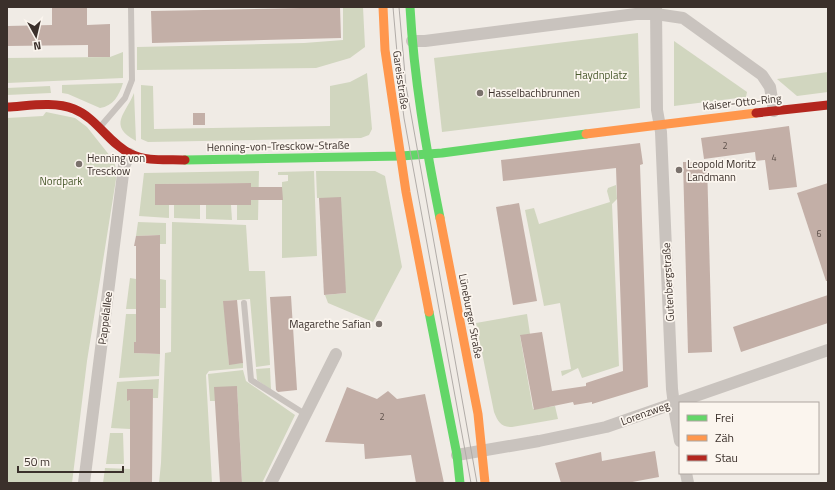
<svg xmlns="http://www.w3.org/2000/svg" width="835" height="490" font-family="'Titillium Web',sans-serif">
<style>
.green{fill:#d1d6bf}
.building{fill:#c3afa7}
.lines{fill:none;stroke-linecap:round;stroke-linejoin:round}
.lane{stroke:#c9c3be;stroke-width:6}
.street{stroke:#c9c3be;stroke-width:12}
.fast{stroke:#63d668;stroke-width:9}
.slow{stroke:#ff974d;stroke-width:9}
.jam{stroke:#b3261e;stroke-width:9}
.tram{stroke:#b1aca8;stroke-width:1}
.poi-dot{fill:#7a716c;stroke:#fbf5ee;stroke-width:1.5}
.labels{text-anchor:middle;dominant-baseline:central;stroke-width:3.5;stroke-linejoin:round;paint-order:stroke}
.number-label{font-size:9px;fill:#5d504a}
.park-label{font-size:11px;fill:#4a5a2e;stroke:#fbf5ee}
.street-label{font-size:11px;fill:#3b302b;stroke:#fbf5ee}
.poi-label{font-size:11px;fill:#3b302b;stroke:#fbf5ee;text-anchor:start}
</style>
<rect width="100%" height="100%" fill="#f0ebe5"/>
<g class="green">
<polygon points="343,7 363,7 365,47 350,58 316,68 137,70 137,47 304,43 343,40"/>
<polygon points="638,33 640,108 442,132 434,58"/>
<polygon points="674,41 747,92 746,97 674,106"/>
<polygon points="123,52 123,78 7,83 7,58 110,57"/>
<polygon points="828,72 828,92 797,96 777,79"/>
<polygon points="367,73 372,129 369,135 361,138 148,142 141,139 141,85 153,86 154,129 330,126 330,86 350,82"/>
<path d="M123,83C119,96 113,106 100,108L68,94L62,93V85Z"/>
<polygon points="50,86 51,93 7,95 7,88"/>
<path d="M134,93L136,141C107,125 126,114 134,93Z"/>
<polygon points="46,112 75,118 87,127 114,161 117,173 87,361 72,483 7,483 7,118 43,116"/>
<polygon points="259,171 258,220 237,220 237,205 251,204 251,183 155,184 155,205 169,205 169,218 139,216 144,173"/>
<polygon points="314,171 317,256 282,258 282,182 288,181 288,175 278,175 278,172"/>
<polygon points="316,171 375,171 385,176 402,267 373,322 328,303 325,295 346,293 319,198 317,198"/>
<polygon points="616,185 617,199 612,204 619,366 582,378 578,368 562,376 561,371 571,369 560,303 544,306 525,210 534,208 539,224 610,202 607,191 608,188"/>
<polygon points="174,205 200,205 200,219 174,218"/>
<polygon points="206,205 231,205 232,220 206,219"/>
<polygon points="138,222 166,223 166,244 160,244 160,235 136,236"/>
<polygon points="172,222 246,225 249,271 265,271 270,365 256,367 250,299 224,301 229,364 243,363 243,368 209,371 206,375 212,483 159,483 161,463 165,353 171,352"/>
<polygon points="130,278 136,279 136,309 126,309"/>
<polygon points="160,279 166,280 166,308 160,308"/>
<polygon points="126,314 136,314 136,342 134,342 134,353 160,354 159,376 119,378"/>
<path d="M527,314L530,334L520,336L533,409L555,406L558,419L512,427C501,427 498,422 494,412L476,323Z"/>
<polygon points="270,368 271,390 257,380 256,369"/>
<polygon points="243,370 246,381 295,415 262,483 238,483 242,482 237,386 215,401 210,401 208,374"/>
<polygon points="159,379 158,398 153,398 153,389 127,401 130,400 130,429 111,428 117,382"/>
<polygon points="110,433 123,433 124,464 106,464"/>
<polygon points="105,468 130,469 130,483 103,483"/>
</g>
<g class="building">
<polygon points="52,7 87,7 87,25 110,24 110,57 88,57 88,45 7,46 7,26 52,25"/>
<polygon points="300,7 340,7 341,38 152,43 151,11 300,8"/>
<rect x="193" y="113" width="12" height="12"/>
<polygon points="789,126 797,187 769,190 765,160 756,161 755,152 704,159 701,138"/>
<polygon points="640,143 643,164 640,165 648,387 592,404 592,402 574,405 573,402 534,410 520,335 542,332 552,391 586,386 586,383 623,371 616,168 503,181 501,160"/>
<polygon points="683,162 707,162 712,352 688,353"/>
<polygon points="251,183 251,187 282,187 283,200 251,200 251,205 155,205 155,184"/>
<polygon points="828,183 828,281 826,281 797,193"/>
<polygon points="341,197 346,293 324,295 319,198"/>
<polygon points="519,203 537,301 513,305 496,207"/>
<polygon points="160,235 160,354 134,353 134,342 136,342 136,246 134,246 136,236"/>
<polygon points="828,295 828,323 741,352 733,327"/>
<polygon points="291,296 297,390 278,392 276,390 270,297"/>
<polygon points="237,300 243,363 229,365 223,301"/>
<polygon points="237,386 242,483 220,483 214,387"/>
<polygon points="347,387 377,399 388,391 397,399 425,394 444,483 416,483 411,455 365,459 364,444 325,442"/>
<polygon points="127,389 153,389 152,483 130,483 130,400 127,401"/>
<polygon points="655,451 659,477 627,483 561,483 555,463 601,452 602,461"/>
</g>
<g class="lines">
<g class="lane">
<polyline points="100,127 125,98 132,80 131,7"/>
<polyline points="244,303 251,380 305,414"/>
</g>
<g class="street">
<polyline points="656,7 657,110 661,132 672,389 675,413 680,441"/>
<polyline points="412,41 425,41 636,14 656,14 683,18 762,75 770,87 774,111"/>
<polyline points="457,455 539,441 606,427 828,350"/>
<polyline points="686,473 688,483"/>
<polyline points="84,483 123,174 124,166 130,154"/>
<polyline points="271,483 336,354"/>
</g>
<g class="fast">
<path d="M410,7C414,79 426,148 440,218"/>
<polyline points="185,160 401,156 442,153 586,134"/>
<polyline points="429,312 457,455 460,483"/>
</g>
<g class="slow">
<polyline points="383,7 385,50 406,192 429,312"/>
<polyline points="586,134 756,113"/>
<polyline points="440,218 478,414 485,483"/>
</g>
<g class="jam">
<path d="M7,107C28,106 54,101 74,109C97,118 109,144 131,154C147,162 168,159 185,160"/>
<polyline points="756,113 828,105"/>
</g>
<g class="tram">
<polyline points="393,7 400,87 404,118 471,483"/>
<polyline points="399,7 406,86 477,483"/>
</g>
</g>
<g class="poi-dot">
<circle cx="480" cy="93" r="4"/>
<circle cx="79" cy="164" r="4"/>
<circle cx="679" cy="170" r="4"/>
<circle cx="379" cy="324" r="4"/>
</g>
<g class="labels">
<g class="number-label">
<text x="725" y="145">2</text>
<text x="774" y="157">4</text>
<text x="819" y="233">6</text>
<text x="382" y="416">2</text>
</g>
<g class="park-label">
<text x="601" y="75">Haydnplatz</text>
<text x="61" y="181">Nordpark</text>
</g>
<g class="street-label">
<text transform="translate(401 80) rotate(82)">Gareisstraße</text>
<text transform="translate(742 102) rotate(-6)">Kaiser-Otto-Ring</text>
<text transform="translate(278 146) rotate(-1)">Henning-von-Tresckow-Straße</text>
<text transform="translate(668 282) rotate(-93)">Gutenbergstraße</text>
<text transform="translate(471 316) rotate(79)">Lüneburger Straße</text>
<text transform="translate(105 318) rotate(-83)">Pappelallee</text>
<text transform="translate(645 413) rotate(-20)">Lorenzweg</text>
</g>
<g class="poi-label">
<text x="488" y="93">Hasselbachbrunnen</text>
<text x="87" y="158">Henning von<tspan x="87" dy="13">Tresckow</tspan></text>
<text x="687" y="164">Leopold Moritz<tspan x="687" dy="13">Landmann</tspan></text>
<text x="371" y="324" text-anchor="end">Magarethe Safian</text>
</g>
</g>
<rect width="835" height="490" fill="none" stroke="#3b302b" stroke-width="16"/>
<rect x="679" y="402" width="140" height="72" fill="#fbf5ee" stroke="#aea6a0"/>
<rect x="687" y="415" width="20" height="6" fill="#63d668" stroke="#aea6a0"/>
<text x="715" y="422" font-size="12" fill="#3b302b">Frei</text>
<rect x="687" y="435" width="20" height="6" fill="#ff974d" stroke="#aea6a0"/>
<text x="715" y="442" font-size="12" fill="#3b302b">Zäh</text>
<rect x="687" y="455" width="20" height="6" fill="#b3261e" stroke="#aea6a0"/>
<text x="715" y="462" font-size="12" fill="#3b302b">Stau</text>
<g transform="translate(36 36) rotate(172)" stroke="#fbf5ee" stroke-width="3" paint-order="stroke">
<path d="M0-3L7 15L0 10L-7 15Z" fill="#3b302b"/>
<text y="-6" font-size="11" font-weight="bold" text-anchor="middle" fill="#3b302b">N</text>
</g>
<path d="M18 466v6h105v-6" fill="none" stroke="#3b302b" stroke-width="2"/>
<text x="24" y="466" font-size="12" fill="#3b302b" stroke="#fbf5ee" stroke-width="3" paint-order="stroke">50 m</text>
</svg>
